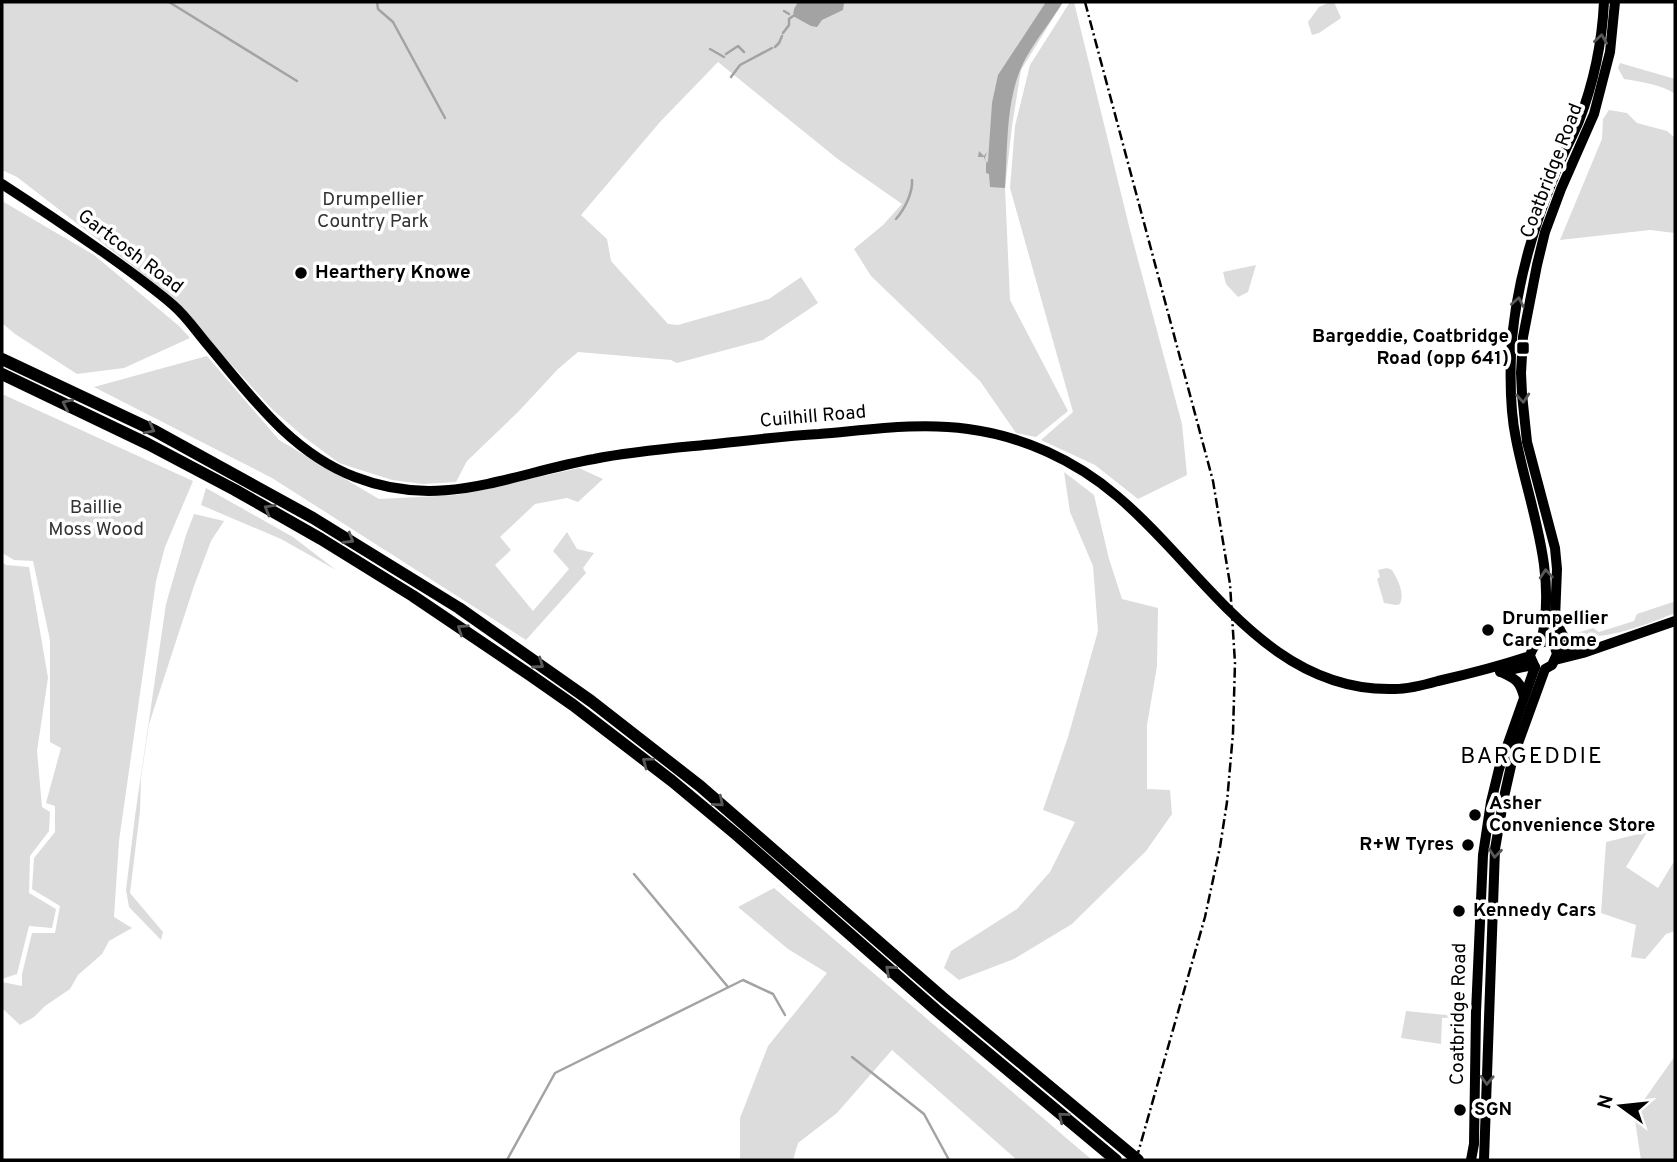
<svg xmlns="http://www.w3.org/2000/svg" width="1677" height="1162" font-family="Overpass,sans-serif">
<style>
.green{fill:#dcdcdc}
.water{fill:#a3a3a3}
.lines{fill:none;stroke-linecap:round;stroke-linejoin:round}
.stream{stroke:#a3a3a3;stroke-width:2.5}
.primary{stroke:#000;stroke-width:10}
.motorway{stroke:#000;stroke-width:12}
.rail{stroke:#000;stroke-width:2.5;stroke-dasharray:10 3.5 2 3.5;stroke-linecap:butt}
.oneway{stroke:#595959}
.poi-dot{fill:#000;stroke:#fff;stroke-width:2.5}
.labels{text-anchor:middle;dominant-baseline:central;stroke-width:7;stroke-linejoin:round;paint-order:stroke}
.street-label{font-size:19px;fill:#000;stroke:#fff}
.park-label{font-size:19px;fill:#333;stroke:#fff}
.poi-label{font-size:19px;font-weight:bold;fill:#000;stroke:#fff;text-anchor:start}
.quarter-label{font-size:23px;letter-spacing:2px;fill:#000;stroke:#fff}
</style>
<rect width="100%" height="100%" fill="#fff"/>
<g class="green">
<polygon points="2,2 1063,2 1021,70 1012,126 1005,188 1010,300 1068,411 1036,437 1016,433 980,381 871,276 854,249 883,225 902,204 839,160 718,62 660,122 581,215 607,239 611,261 668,324 678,325 769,299 801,277 818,303 763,340 677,363 671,360 578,352 558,369 518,412 467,461 456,482 423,484 392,480 339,463 304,437 272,409 163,290 17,177 2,170"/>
<polygon points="1070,2 1074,2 1130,230 1182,424 1187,475 1138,499 1095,465 1041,440 1073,412 1010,188 1015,126 1030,65"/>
<polygon points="1330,2 1334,2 1341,18 1319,33 1312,35 1308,22 1319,7"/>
<path d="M1620,63L1675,79V94C1660,84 1642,82 1624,79L1618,68Z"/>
<polygon points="1609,110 1627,113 1637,123 1667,131 1675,138 1675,233 1650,230 1560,240 1602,139 1603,119"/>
<polygon points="2,201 94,255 179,326 190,338 124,368 77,374 15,334 2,323"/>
<polygon points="1256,265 1248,292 1238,297 1226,284 1223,272"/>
<polygon points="207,356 279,440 379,499 457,495 579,468 603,479 578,502 567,498 535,504 500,537 511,550 495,565 533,611 569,569 553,551 567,532 577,549 594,553 583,568 586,573 526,640 272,478 94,387"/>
<polygon points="2,394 193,481 165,547 156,581 119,841 114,917 132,928 109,941 102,954 78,975 70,989 45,1006 34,1017 20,1025 2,1008 2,982 22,986 22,974 32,933 55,933 60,906 32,889 34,858 55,832 55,806 46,803 61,748 50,742 50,640 33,561 14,560 2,553"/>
<polygon points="1064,472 1094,495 1109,559 1122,599 1158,608 1157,666 1147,725 1147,789 1170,790 1172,814 1146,851 1072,924 1014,959 959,980 944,968 951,951 1017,909 1050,872 1075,822 1043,810 1068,737 1098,631 1093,566 1070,512"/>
<polygon points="206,488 293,537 336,570 281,539 201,505"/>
<polygon points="194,514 224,521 211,541 194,586 149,724 141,778 140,811 130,893 163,932 161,940 129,907 126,890 135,816 166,604 186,535"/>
<polygon points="2,562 6,565 29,567 48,678 37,751 42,807 50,812 49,831 30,856 29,893 56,909 52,928 29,926 17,974 2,979"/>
<path d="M1387,568L1392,570C1398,580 1405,593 1400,604L1396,605L1384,603L1377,579L1380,577L1378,570Z"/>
<path d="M1673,602L1675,603V613C1645,625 1608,640 1575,636L1574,634L1593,628L1599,632L1634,621L1637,614Z"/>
<polygon points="1647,832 1626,867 1658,888 1673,863 1675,864 1675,931 1666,934 1645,959 1631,957 1636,925 1601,913 1606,842"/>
<polygon points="774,888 1092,1160 1017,1160 892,1050 837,1113 798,1143 793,1160 740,1160 740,1118 768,1046 827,973 788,949 738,907"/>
<polygon points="1406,1011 1466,1017 1442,1018 1441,1044 1401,1038"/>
<polygon points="1675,1056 1675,1160 1641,1160 1634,1114"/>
</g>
<g class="water">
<polygon points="798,2 855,2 844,3 843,10 822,20 817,27 811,26 793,16 794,9"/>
<path d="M1046,2H1063C1052,20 1038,37 1027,56C1005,94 1008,145 1005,188L990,187L989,174L986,173V163L984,157H978L979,151L984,156L987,152L985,158L986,163L988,161L992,103L998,75Z"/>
</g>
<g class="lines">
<g class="stream">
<polyline points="169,2 297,81"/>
<polyline points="377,2 378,9 393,22 445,118"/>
<polyline points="784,11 789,14"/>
<polyline points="783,33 789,25 789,19 793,16"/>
<polyline points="775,47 779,43 782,36"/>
<polyline points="710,49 724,57"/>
<polyline points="726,54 738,46 744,52"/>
<polyline points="731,77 740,65 772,48"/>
<path d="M896,219C904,210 913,193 912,180"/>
<polyline points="634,874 728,987"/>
<polyline points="852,1057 924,1114 949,1160"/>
<polyline points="507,1160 555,1073 743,980 773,994 785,1015"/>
</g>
<g class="primary">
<path d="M2,184C36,206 70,229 103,252C127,269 151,286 173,305C186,316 196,331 207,344C250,395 290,452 355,477C442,511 509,474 594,459C634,451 675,448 715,444C750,440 785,436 819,434C868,430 919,422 968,429C1022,436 1075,460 1117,496C1203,568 1267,693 1395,689C1409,689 1424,685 1438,681C1469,674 1500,666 1530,656"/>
<path d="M1557,622C1561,634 1566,643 1579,646"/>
<path d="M1541,642C1558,572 1529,506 1516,439C1510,411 1510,382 1511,354C1514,294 1531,234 1553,179C1560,159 1571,140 1579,121C1594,82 1602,43 1604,2"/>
<polyline points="1554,644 1557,569 1555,548 1527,442 1522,394 1521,373 1523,337 1537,265 1545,232 1561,189 1594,114 1610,52 1615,2"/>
<polyline points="1556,648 1566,648 1594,643"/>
<polyline points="1555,660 1583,653 1675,621"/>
<polyline points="1500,672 1533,665"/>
<path d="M1501,672C1516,679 1520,681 1524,697"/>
<polyline points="1471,1160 1474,1144 1476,1012 1483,855 1491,802 1499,769 1535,667"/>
<path d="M1484,1160L1495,849L1504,797L1513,757L1545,669L1552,665L1557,654L1554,644C1542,639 1533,643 1530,656L1535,667"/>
</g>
<g class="motorway">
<polyline points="2,359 155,431 313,518 459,608 591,701 700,786 942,997 1138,1160"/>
<polyline points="2,374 148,444 235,490 321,539 413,596 530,675 573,705 672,781 738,836 936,1010 1116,1160"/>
</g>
<polyline class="rail" points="1085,2 1213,481 1230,584 1235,663 1233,733 1227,802 1220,847 1205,917 1136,1160"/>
</g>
<defs><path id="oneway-chevron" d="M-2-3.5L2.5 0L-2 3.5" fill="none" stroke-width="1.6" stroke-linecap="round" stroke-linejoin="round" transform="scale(1.75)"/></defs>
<g class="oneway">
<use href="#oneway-chevron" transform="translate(1601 39) rotate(-82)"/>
<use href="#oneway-chevron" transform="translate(1518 302) rotate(-79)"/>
<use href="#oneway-chevron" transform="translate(1523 398) rotate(85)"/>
<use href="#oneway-chevron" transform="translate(67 404) rotate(-155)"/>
<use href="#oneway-chevron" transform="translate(150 429) rotate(27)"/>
<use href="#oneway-chevron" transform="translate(269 509) rotate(-150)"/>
<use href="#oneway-chevron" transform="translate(349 539) rotate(31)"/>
<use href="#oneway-chevron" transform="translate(1546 574) rotate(-94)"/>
<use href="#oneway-chevron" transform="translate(462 629) rotate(-146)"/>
<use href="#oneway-chevron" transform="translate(539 664) rotate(35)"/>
<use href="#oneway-chevron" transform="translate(647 762) rotate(-143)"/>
<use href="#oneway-chevron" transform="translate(719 802) rotate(40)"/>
<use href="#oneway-chevron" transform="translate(1495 853) rotate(96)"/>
<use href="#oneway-chevron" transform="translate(890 970) rotate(-139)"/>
<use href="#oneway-chevron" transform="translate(1487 1080) rotate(92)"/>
<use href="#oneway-chevron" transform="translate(1063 1117) rotate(-140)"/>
</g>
<g class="poi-dot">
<circle cx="301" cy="273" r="7"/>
<rect x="1516" y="341" width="14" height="14" rx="3.5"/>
<circle cx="1488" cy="630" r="7"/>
<circle cx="1475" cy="815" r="7"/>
<circle cx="1468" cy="845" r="7"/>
<circle cx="1459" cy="911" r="7"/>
<circle cx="1460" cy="1110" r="7"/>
</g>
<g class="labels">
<g class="street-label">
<text transform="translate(1552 171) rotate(-69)">Coatbridge Road</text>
<text transform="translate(130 252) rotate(37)">Gartcosh Road</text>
<text transform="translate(813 417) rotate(-5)">Cuilhill Road</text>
<text transform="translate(1459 1014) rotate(-89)">Coatbridge Road</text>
</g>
<g class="park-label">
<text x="373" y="200">Drumpellier<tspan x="373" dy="22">Country Park</tspan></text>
<text x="96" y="508">Baillie<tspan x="96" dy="22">Moss Wood</tspan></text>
</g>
<g class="poi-label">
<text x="315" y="273">Hearthery Knowe</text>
<text x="1509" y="337" text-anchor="end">Bargeddie, Coatbridge<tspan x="1509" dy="22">Road (opp 641)</tspan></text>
<text x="1502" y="619">Drumpellier<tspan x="1502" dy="22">Care home</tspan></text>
<text x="1489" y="804">Asher<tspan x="1489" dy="22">Convenience Store</tspan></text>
<text x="1454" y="845" text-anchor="end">R+W Tyres</text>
<text x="1473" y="911">Kennedy Cars</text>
<text x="1474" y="1110">SGN</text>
</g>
<g class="quarter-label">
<text x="1532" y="757">BARGEDDIE</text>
</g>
</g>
<rect width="1677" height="1162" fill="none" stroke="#000000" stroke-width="7"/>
<g transform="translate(1621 1106) rotate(285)" stroke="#ffffff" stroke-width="5" paint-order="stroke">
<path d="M0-5L12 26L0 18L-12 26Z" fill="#000000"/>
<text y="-10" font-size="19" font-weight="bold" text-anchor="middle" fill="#000000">N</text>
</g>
</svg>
